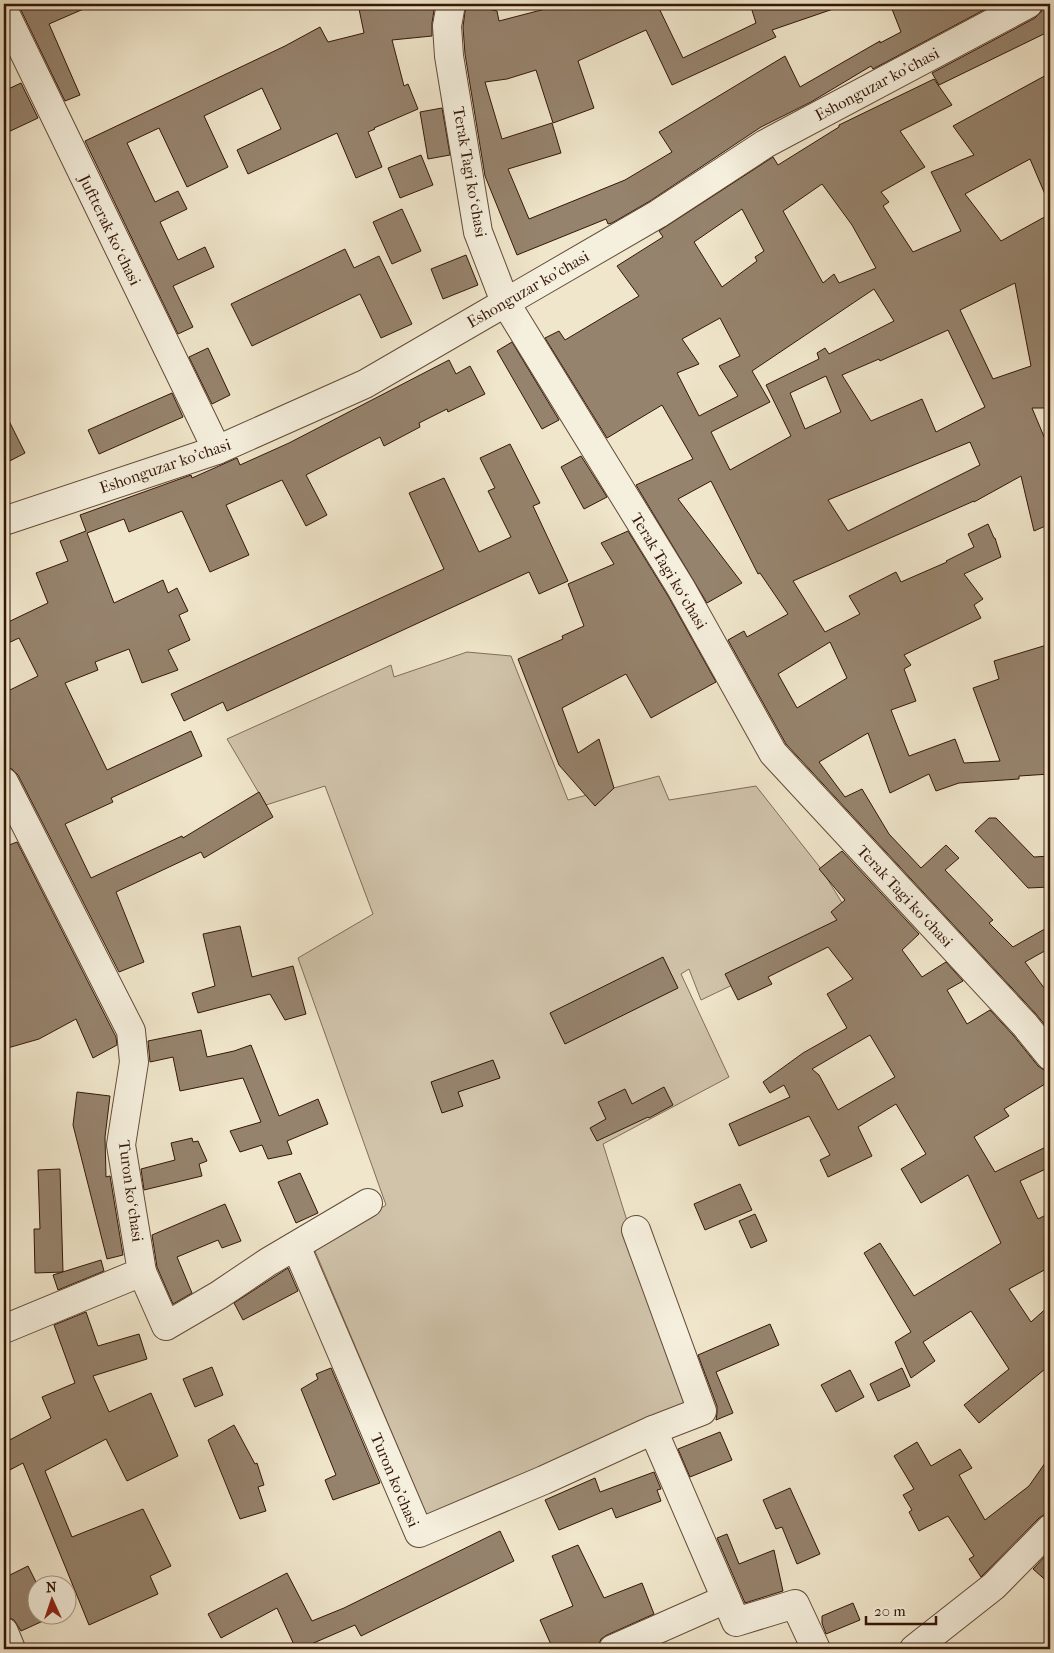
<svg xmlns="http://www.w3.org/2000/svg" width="1054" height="1653" font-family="'IM FELL French Canon',serif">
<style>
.green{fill:#d0c3aa;stroke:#826d58}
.building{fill:#96836d;stroke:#341707;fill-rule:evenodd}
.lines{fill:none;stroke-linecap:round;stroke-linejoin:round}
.minor-casing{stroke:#634b38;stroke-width:30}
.tertiary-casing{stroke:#634b38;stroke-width:30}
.minor{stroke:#f5efdd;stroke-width:28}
.tertiary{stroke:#f5efdd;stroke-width:28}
.labels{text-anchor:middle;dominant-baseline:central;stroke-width:4.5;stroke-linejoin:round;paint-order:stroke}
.street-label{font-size:16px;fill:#341707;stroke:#f5efdd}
</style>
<rect width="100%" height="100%" fill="#f0e6cb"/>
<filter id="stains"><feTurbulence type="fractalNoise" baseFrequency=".004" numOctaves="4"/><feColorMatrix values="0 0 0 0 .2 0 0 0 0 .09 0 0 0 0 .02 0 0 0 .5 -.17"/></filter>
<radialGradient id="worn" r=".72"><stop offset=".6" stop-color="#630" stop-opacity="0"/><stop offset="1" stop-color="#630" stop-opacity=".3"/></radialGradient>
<polygon class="green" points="467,652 511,656 568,800 659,776 669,800 756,786 822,870 856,926 701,1000 689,969 681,974 729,1077 603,1144 685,1406 427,1516 315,1251 386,1205 298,958 373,914 325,786 266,805 227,739 391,665 394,677"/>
<g class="building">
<polygon points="18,4 95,4 49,24 80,95 65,101"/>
<polygon points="358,4 435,4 432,23 432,36 392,40 404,86 408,84 418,109 374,128 375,129 368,132 382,167 356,178 337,133 248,174 237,150 281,129 262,88 204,116 228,167 187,187 159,128 127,143 155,202 178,191 187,209 160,222 178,260 205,247 214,267 173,286 193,327 178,334 85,141 285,46 320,27 328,42 364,33"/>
<polygon points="466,4 497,11 499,21 549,8 547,4 657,4 683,58 756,23 750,4 838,4 839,7 772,30 776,37 672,85 646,30 578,61 594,108 553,123 536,70 507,79 485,82 502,139 552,123 561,153 508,169 529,219 625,180 672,152 659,132 785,56 800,87 880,41 880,43 901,32 890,4 995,4 873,69 871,66 811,102 761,127 650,201 612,223 608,224 606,219 517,255 485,176 465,54 463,27"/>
<polygon points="1044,4 1050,4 1050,31 939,85 932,73 1035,18 1041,12"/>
<path d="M1050,73V206L1030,159L965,194L1001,241L1050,214V408H1032L1045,439L1050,466V524L1034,531L1021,476L974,502V501L793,581L825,632L860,614L849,596L896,572L901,582L947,562L946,561L974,547L968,534L988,524L994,538H995L1001,557L964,574L983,599L974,605L981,618L904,655L911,665L904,669L916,701L891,710L909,756L955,739L964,763L1000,761L973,688L999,679L994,661L1050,644V774L1019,776V779L959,783L936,791L929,774L890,793L868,733L819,762L845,797L862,789L889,834L921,868L946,845L959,858L945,870L993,920L989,923L1013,947L1050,926V948L1025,962L1050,996V1031L1036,1014L786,744L728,640L744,631L747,637L788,614L760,573L758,574L711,481L678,499L742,583L707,603L636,485L693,459L662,405L607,438L545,338L559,331L565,340L639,296L617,266L663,237L659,231L773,157L778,165L839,127V125L934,79L952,105L900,131L925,167L881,192L889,202L883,206L913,252L961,231L931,172L974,155L953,126ZM822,184L852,225L876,268L839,283L834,274L823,283L783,211ZM742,209L764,251L755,257L757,261L722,287L694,242ZM1015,283L1031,366L993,379L960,310ZM874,289L894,321L829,354L825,348L817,353L819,359L766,385L791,436L730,470L711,432L770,402L752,371ZM720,318L740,356L719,366L738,396L699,416L677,373L699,364L682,339ZM948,330L985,407L936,432L922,399L871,421L842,375L879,359L880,361ZM826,376L841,412L805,429L790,393ZM970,442L980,465L848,531L828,500ZM830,642L847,678L797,708L778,674Z"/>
<polygon points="21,83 38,118 4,134 4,91"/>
<polygon points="442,108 450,155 428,159 420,112"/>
<polygon points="421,155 433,185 400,198 388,168"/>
<polygon points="402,209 421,251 392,264 373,222"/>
<polygon points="345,249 354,268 379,256 412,324 381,338 360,294 252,346 231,304"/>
<polygon points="466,255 478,285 443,299 431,269"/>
<polygon points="512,342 559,420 542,429 497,351"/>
<polygon points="208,348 230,395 212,404 189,357"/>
<polygon points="449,360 456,374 470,366 485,394 448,412 447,409 419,423 420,427 384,446 380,437 306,475 327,515 306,526 282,480 226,505 249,555 210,572 182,511 129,532 124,519 87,533 114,603 163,580 168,593 177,588 188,611 179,615 190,640 168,650 178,670 142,683 129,649 95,662 98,670 65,683 107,770 191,731 202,756 111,798 113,802 65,824 91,878 182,836 183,838 259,792 273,817 204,858 201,852 116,892 144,962 119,972 18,775 12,769 4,767 4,693 38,676 19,638 4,645 4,624 48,603 36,573 68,561 60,541 86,531 80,515 191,475 192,478 237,458 240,465 289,443"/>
<polygon points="172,393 183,417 99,454 88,430"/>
<polygon points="4,411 25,453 4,464"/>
<polygon points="510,444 540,503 533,506 568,581 539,594 529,572 227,711 223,702 184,721 171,694 444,569 409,493 444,478 479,552 511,537 488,491 495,488 480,458"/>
<polygon points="581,456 607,497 584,509 561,467"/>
<polygon points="628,531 668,596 716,682 651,718 626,674 562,708 578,753 599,739 614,788 595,806 559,765 518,659 563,639 562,636 584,626 568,584 614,564 601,543"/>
<polygon points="989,818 996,818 1034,857 1050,856 1050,887 1028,888 975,831"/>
<polygon points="17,842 116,1037 117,1045 93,1058 76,1019 39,1039 4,1049 4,847"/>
<path d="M842,851L919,934L902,950L922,977L946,962L963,981L947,990L967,1024L990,1010L1013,1035L1038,1066L1044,1070L1050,1071V1081L1004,1109L1009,1116L974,1137L995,1172L1050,1145V1167L1020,1181L1038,1219L1050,1213V1267L1009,1289L1031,1322L1050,1305V1365L979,1423L964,1405L1009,1369L971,1311L923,1342L935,1361L911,1378L895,1342L911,1332L864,1253L880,1243L914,1296L1001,1243L968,1175L921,1203L901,1169L926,1154L896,1104L858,1127L872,1156L828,1177L820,1160L830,1155L809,1116L739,1146L729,1124L790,1097L784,1085L770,1093L763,1082L803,1053L847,1028L827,994L853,979L828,947L768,977L772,984L738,1000L725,974L837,920L831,912L845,900L819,869ZM870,1035L895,1077L838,1110L819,1075L812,1069Z"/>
<polygon points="240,926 252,977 293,966 306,1014 285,1020 270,994 198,1013 192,993 215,986 203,934"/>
<polygon points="663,957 678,988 565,1044 550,1013"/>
<polygon points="201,1030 207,1057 234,1051 251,1045 279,1116 318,1099 328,1124 287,1141 292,1154 268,1159 262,1145 240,1152 230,1131 261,1122 243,1078 180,1091 173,1057 150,1062 148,1041"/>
<polygon points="493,1060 500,1078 458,1092 463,1106 442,1113 431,1082"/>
<polygon points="664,1087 673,1105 649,1118 648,1117 597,1141 590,1128 606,1119 598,1102 625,1089 632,1104"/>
<polygon points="77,1092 110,1096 105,1137 106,1177 110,1176 123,1255 107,1259 73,1125"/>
<polygon points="192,1138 193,1142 198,1141 207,1161 199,1164 202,1176 144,1190 141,1169 175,1160 171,1143"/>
<polygon points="60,1169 63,1272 35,1273 34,1229 40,1229 38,1170"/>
<polygon points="300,1173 318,1213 296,1223 278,1182"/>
<polygon points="740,1184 752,1210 705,1230 694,1204"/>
<polygon points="225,1204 241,1241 222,1248 218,1240 177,1257 192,1293 173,1304 157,1267 152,1235"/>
<polygon points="755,1214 767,1241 751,1248 739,1221"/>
<polygon points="101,1260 104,1271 58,1290 53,1275"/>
<polygon points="288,1268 298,1291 243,1320 234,1303"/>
<polygon points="86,1312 98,1346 139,1334 147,1359 93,1376 109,1412 151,1393 178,1456 127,1481 106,1439 45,1471 72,1537 143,1509 171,1566 150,1576 158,1594 89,1625 23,1463 4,1473 4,1443 51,1418 42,1397 75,1383 54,1325"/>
<polygon points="770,1324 779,1345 716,1372 733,1413 716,1420 717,1413 717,1406 698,1355"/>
<polygon points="212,1367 223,1395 195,1407 183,1379"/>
<polygon points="331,1368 380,1483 333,1500 325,1480 336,1475 301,1389 318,1379 316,1374"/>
<polygon points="902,1368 910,1386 878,1401 870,1384"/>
<polygon points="850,1370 864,1397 836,1412 821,1385"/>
<polygon points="234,1425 255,1464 257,1463 264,1485 258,1487 266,1511 240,1519 208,1440"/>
<polygon points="720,1432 732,1460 690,1477 678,1449"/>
<polygon points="917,1442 931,1466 960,1449 972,1468 959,1475 985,1520 1029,1486 1050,1456 1050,1514 1045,1514 1039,1518 981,1577 969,1559 974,1556 948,1516 919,1531 909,1512 912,1510 903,1495 914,1489 894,1456"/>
<polygon points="654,1472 661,1489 657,1490 661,1501 616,1518 612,1508 559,1530 545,1500 595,1478 600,1492"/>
<polygon points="790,1488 820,1554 797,1564 782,1527 776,1529 763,1500"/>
<polygon points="500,1531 514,1561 361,1636 355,1625 300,1649 296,1649 277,1608 221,1638 208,1614 287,1573 312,1621 344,1608"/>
<polygon points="727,1534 739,1564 774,1550 783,1591 745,1603 717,1538"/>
<polygon points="578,1545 604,1598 642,1583 654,1614 607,1635 601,1639 598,1647 592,1649 553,1649 540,1620 573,1606 552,1556"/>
<polygon points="1050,1551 1050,1584 1033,1569"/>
<polygon points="28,1566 38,1586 38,1616 54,1616 21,1631 14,1620 4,1616 4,1578"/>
<polygon points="853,1603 860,1620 826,1634 822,1623 822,1616"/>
</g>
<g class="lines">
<defs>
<g id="minor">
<polyline points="451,4 447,26 449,56 478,232 505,302 681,588 773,753 1025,1025 1050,1056"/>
<polyline points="4,11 217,450"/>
<polyline points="4,782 131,1031 134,1062 121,1145 142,1272 4,1329"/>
<polyline points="296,1246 419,1533 544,1480 653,1430 702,1411 636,1230"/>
<polyline points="142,1272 166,1326 219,1295 268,1262 368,1203"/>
<polyline points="653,1430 736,1622 795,1604 816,1649"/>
<polyline points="4,1632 11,1649"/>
<polyline points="613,1649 726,1599"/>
</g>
<g id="tertiary">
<polyline points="4,521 217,450 365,384 658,214 765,144 1028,4"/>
<polyline points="914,1649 994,1586 1050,1529"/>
</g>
</defs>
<use href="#minor" class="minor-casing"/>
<use href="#tertiary" class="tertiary-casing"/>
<use href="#minor" class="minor"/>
<use href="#tertiary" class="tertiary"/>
</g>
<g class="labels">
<g class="street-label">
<text transform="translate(877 84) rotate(-28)">Eshonguzar ko'chasi</text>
<text transform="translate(470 172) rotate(80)">Terak Tagi koʻchasi</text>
<text transform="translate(110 230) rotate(64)">Juftterak koʻchasi</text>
<text transform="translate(528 289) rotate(-30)">Eshonguzar ko'chasi</text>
<text transform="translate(165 466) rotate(-19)">Eshonguzar ko'chasi</text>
<text transform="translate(669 571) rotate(59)">Terak Tagi koʻchasi</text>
<text transform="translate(905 896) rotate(47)">Terak Tagi koʻchasi</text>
<text transform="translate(131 1191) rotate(82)">Turon koʻchasi</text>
<text transform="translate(395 1480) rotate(67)">Turon ko'chasi</text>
</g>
</g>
<rect width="1054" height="1653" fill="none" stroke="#f0e6cb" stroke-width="20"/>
<rect x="5" y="5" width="1044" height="1643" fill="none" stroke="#341707" stroke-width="2.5"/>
<rect x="10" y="10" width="1034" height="1633" fill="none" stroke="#341707"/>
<g transform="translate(52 1600) rotate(357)"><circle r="24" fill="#f5efdd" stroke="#a89987"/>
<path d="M0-4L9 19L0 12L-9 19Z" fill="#8f2418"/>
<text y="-8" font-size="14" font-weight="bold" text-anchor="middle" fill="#341707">N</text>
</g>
<path d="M866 1616v8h70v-8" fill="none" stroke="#341707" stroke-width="2.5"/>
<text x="874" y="1616" font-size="15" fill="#341707" stroke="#f5efdd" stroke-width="4" paint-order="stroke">20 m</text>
<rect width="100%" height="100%" filter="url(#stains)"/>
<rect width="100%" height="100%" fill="url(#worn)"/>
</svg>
